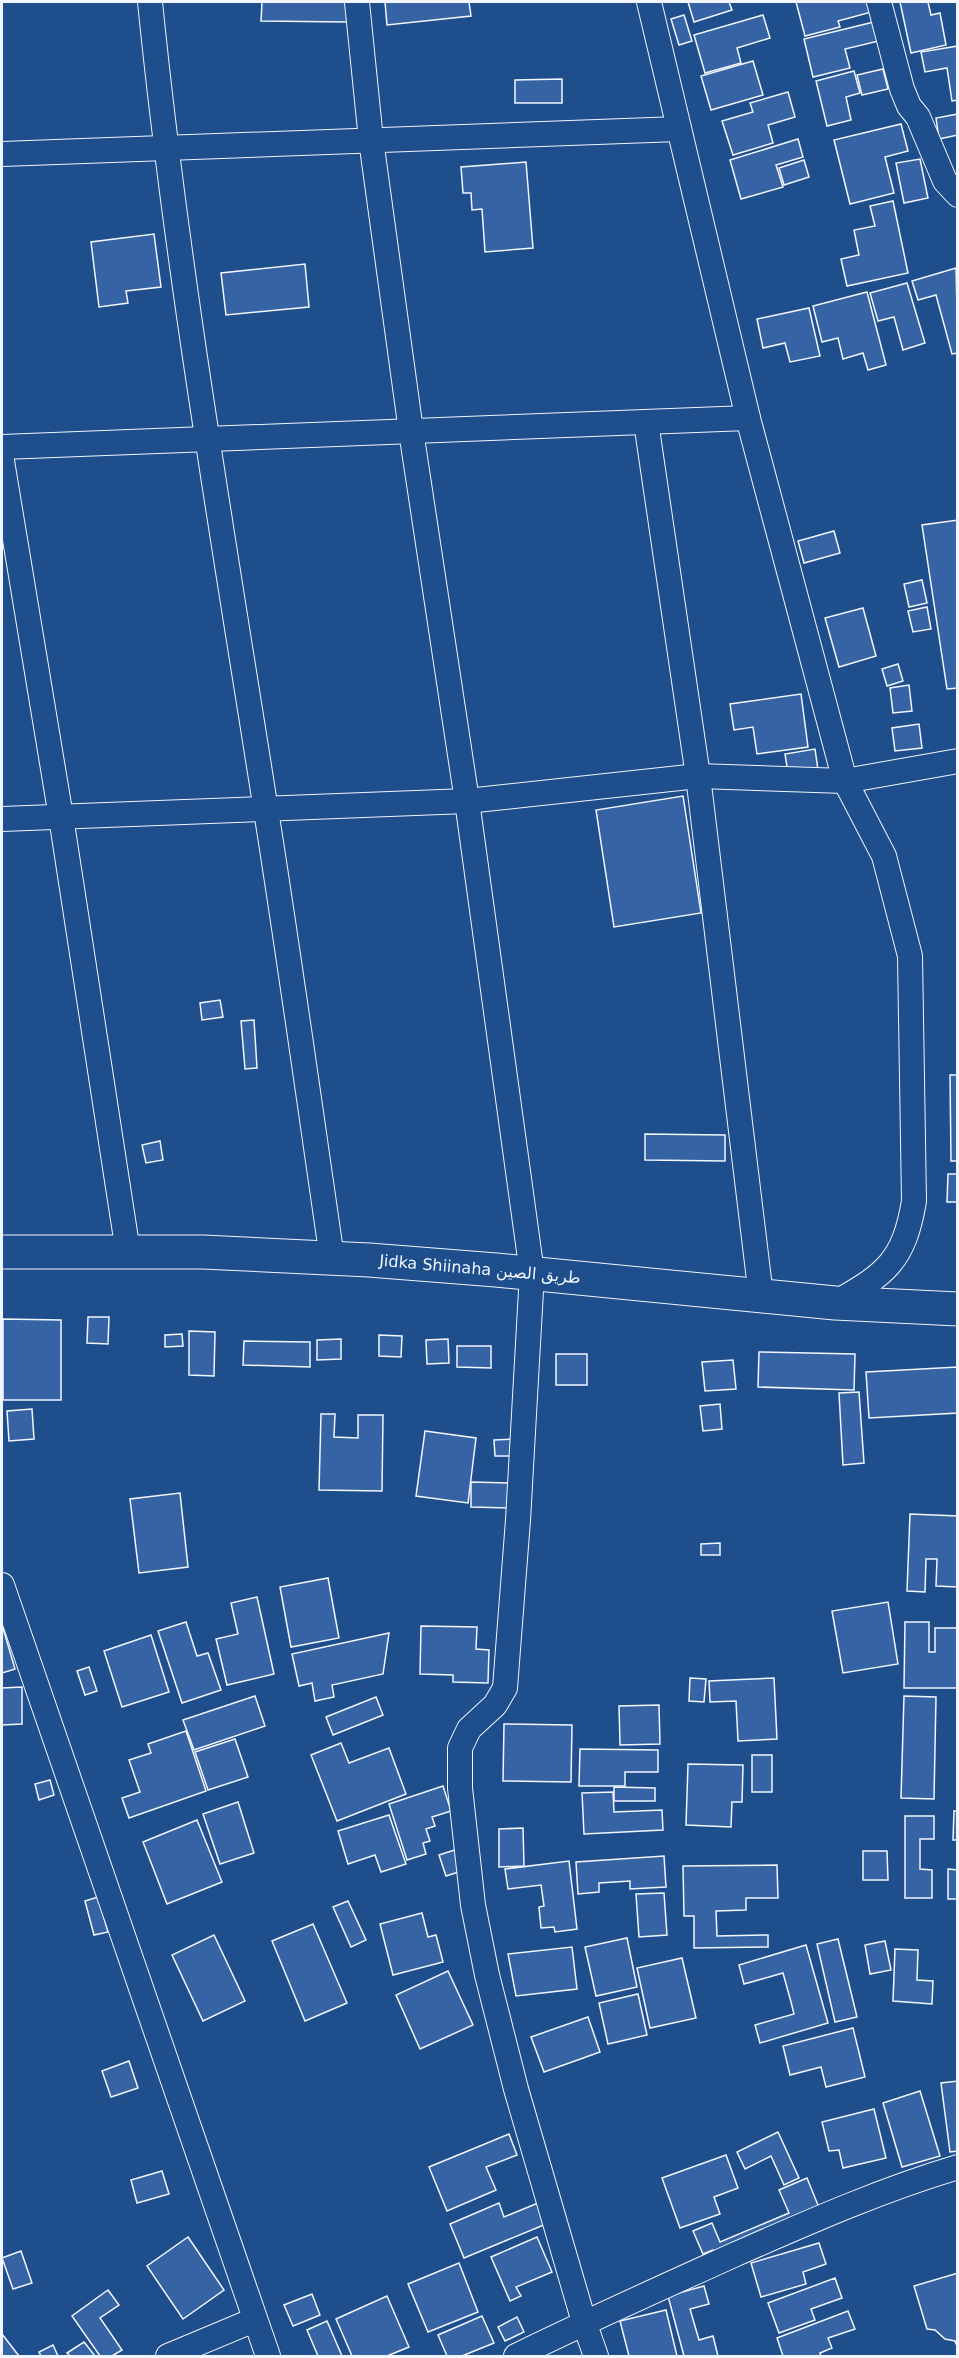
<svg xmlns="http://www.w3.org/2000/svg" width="959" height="2358" font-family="'DejaVu Sans',Vazirmatn,sans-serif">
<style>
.building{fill:#3563a3;stroke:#f2f6ff;stroke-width:1.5}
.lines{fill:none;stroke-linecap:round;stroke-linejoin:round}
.minor-casing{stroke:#f2f6ff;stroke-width:26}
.primary-casing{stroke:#f2f6ff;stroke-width:35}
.minor{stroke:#1f4e8c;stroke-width:24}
.primary{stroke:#1f4e8c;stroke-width:33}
.labels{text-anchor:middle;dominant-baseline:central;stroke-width:4.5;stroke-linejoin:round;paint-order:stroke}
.street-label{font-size:16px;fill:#f2f6ff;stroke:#1f4e8c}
</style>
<rect width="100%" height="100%" fill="#1f4e8c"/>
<g class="building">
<polygon points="262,2 347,2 347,22 261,21"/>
<polygon points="385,2 469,2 471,16 387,25"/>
<polygon points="688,2 729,2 732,10 694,22"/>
<polygon points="796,2 873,2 875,11 838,21 840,27 805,36"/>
<polygon points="900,2 928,2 931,15 940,13 946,45 911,53"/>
<polygon points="684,15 692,41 679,45 671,19"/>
<polygon points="763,15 770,38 737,48 741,63 705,73 694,35"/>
<polygon points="882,20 887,39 845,49 850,68 813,77 804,39"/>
<polygon points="958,46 958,100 952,101 947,68 925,72 921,52"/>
<polygon points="753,61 763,95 711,110 701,76"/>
<polygon points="883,69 888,89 862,95 857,75"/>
<polygon points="854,71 860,93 846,97 851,120 827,126 816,81"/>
<polygon points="562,79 562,103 515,103 515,80"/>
<polygon points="788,92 795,117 768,125 773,143 733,155 722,121 753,112 750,103"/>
<polygon points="958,114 958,135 939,139 936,118"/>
<polygon points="901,124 908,151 885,157 894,193 850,204 834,140"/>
<polygon points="798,139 803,157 776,165 783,187 741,199 730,160"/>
<polygon points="920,159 928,198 904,203 896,163"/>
<polygon points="804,160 809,177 784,185 779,168"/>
<polygon points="526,162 533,248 485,252 482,209 472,210 471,193 463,193 461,167"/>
<polygon points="893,201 908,273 847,286 841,259 859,255 854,230 875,226 870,206"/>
<polygon points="154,234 161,287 126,291 128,303 99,307 91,242"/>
<polygon points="305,264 309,307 226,315 221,273"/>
<polygon points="956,268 958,353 952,354 936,295 918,300 912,281"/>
<polygon points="907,283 925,343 903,350 894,317 878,321 870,293"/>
<polygon points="867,292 886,365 868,370 863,353 843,359 838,338 822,342 813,306"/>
<polygon points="809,308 820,356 790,362 785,343 763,348 757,319"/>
<polygon points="958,520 958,688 947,689 922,525"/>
<polygon points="834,531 840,553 804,563 798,541"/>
<polygon points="922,580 927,603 909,607 904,584"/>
<polygon points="927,607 931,629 913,632 908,611"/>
<polygon points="863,608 876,656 839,667 825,618"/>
<polygon points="898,664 903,681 887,686 882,669"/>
<polygon points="909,685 912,711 893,713 890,688"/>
<polygon points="801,694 808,747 757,754 753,727 734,730 730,704"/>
<polygon points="919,724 922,748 895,751 892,728"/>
<polygon points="815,749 818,770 788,773 785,754"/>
<polygon points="683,796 701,913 614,927 596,810"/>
<polygon points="220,1000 223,1017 202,1020 200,1003"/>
<polygon points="254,1020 257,1068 245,1069 241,1021"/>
<polygon points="950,1075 958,1075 958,1161 951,1161"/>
<polygon points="645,1134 725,1135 725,1161 645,1160"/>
<polygon points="160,1141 163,1160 146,1163 142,1145"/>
<polygon points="948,1174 958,1174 958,1202 947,1202"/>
<polygon points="88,1317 109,1317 108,1344 87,1343"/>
<polygon points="3,1319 61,1320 61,1400 3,1400"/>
<polygon points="189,1331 215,1332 214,1376 189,1375"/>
<polygon points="182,1334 183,1346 165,1347 165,1335"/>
<polygon points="379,1335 402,1336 401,1357 379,1356"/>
<polygon points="341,1339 341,1359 317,1360 317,1340"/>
<polygon points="448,1339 449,1363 427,1364 426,1340"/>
<polygon points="244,1341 310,1342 310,1367 243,1365"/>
<polygon points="457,1346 491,1346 491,1368 457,1367"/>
<polygon points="759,1352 855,1354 854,1390 758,1387"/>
<rect x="556" y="1354" width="31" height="31"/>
<polygon points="733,1360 736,1389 705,1391 702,1362"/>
<polygon points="958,1367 958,1413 869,1418 866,1372"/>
<polygon points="859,1392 864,1463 843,1465 839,1393"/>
<polygon points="720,1404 722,1429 703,1431 700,1406"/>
<polygon points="32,1409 34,1439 9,1441 7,1411"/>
<polygon points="321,1414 335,1414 334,1437 358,1438 358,1415 383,1415 382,1491 319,1490"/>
<polygon points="425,1431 476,1438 468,1503 416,1496"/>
<polygon points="513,1439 513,1456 495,1456 494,1440"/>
<polygon points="471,1482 509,1483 509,1508 471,1507"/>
<polygon points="180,1493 188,1567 139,1573 130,1499"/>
<polygon points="910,1514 958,1516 958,1587 936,1586 937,1559 926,1559 925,1592 907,1591"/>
<polygon points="720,1543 720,1555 701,1555 701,1544"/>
<polygon points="328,1578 339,1638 291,1647 280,1587"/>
<polygon points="257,1597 274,1674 227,1685 216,1639 238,1634 231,1603"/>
<polygon points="888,1602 898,1664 843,1673 832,1611"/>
<polygon points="186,1622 197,1656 208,1653 221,1690 182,1703 158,1631"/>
<polygon points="905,1622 929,1622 929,1652 935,1652 935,1628 958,1628 958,1688 904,1688"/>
<polygon points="421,1626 477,1627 476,1649 489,1650 488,1683 453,1682 453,1675 420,1674"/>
<polygon points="3,1628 15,1669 2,1673 2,1628"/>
<polygon points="389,1633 383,1674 332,1685 334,1697 315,1701 312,1683 299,1686 292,1654"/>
<polygon points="151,1635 169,1692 122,1707 104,1651"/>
<polygon points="89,1667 97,1691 85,1695 77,1671"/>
<polygon points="690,1678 706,1679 704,1702 689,1701"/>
<polygon points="774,1678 777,1739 738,1741 736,1701 710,1702 709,1681"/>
<polygon points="22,1687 22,1724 2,1725 2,1688"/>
<polygon points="255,1696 265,1726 194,1750 183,1720"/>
<polygon points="904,1696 936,1697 934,1799 901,1798"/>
<polygon points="376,1697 383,1715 333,1735 326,1717"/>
<polygon points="659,1705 660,1744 620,1745 619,1706"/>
<polygon points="504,1724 572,1725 571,1782 503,1781"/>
<polygon points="186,1731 206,1791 129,1818 122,1798 140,1792 129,1760 151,1753 148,1744"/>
<polygon points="235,1739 248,1777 208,1790 195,1752"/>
<polygon points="341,1743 349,1763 389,1748 406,1794 337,1821 311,1755"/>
<polygon points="580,1749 658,1750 658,1772 625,1772 625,1786 579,1786"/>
<rect x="752" y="1755" width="20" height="37"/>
<polygon points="688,1764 743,1765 742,1802 732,1802 731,1827 686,1825"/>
<polygon points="50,1780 54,1795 39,1800 35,1784"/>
<polygon points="443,1786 451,1811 432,1817 435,1826 426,1829 430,1841 423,1843 426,1854 407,1860 389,1804"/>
<polygon points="614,1787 655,1788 655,1801 614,1801"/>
<polygon points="613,1792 614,1812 662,1810 663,1830 584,1834 582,1793"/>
<polygon points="238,1802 254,1853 220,1864 203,1814"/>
<polygon points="954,1811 958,1811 958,1840 953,1840"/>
<polygon points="389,1815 406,1864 381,1872 375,1855 348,1864 338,1831"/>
<polygon points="905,1816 934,1816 934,1839 920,1839 920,1869 932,1870 932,1898 905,1898"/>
<polygon points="197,1820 222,1882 167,1904 143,1842"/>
<polygon points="523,1828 524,1866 499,1867 499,1829"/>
<polygon points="461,1848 468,1869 446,1876 439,1855"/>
<polygon points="863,1851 887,1851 888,1880 863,1880"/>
<polygon points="664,1856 666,1887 630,1889 630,1881 599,1883 599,1892 578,1894 576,1862"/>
<polygon points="569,1861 577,1929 555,1932 554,1927 541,1928 539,1907 544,1906 541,1885 508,1889 505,1869"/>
<polygon points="777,1865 778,1898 746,1898 746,1910 716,1911 717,1936 768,1935 768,1947 694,1948 694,1916 684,1916 683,1866"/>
<polygon points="948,1869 958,1870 958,1899 948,1899"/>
<polygon points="664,1893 667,1935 639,1937 636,1894"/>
<polygon points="98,1897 108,1932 94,1935 85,1901"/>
<polygon points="348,1901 366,1940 351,1947 333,1907"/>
<polygon points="422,1913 428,1937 436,1935 443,1962 393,1975 380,1924"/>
<polygon points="313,1924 347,2003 305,2021 272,1941"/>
<polygon points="214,1935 245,2001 203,2021 172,1955"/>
<polygon points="627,1938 637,1987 596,1996 585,1947"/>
<polygon points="838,1939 857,2017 835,2022 817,1944"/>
<polygon points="885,1941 891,1970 870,1974 865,1945"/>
<polygon points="806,1945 828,2023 760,2043 755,2025 794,2014 791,2002 783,1973 744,1984 739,1965"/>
<polygon points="572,1947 577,1989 516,1996 508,1954"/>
<polygon points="895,1949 918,1950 917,1980 933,1981 932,2004 893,2001"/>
<polygon points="682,1958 696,2018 650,2028 637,1968"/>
<polygon points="448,1971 473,2025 420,2049 396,1995"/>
<polygon points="638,1994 647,2035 608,2044 599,2003"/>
<polygon points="588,2017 600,2052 544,2072 531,2037"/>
<polygon points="853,2028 865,2077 826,2087 821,2067 790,2075 783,2046"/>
<polygon points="129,2061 138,2088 111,2097 102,2071"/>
<polygon points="958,2081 958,2151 950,2152 941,2083"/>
<polygon points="920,2091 940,2156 902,2167 883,2103"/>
<polygon points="874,2109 886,2158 843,2168 839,2150 829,2151 822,2122"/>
<polygon points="778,2132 799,2178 784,2185 771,2156 745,2169 737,2152"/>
<polygon points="509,2134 517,2155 486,2167 496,2190 447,2211 429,2167"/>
<polygon points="726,2155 738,2188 714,2197 720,2214 680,2228 662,2178"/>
<polygon points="162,2171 169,2194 137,2203 131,2180"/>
<polygon points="807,2178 822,2215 717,2258 713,2250 703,2254 693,2231 712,2223 720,2242 789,2213 779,2190"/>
<polygon points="499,2203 504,2217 538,2203 546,2224 464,2258 450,2224"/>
<polygon points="188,2237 224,2290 183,2319 147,2266"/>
<polygon points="537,2237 552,2272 516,2287 521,2296 510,2301 491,2257"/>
<polygon points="819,2243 826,2264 803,2272 806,2284 761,2297 751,2263"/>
<polygon points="21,2251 32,2283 13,2289 2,2258"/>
<polygon points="459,2263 478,2312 428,2332 408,2284"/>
<polygon points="958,2273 958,2349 955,2341 945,2339 935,2330 927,2329 914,2286"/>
<polygon points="835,2278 842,2298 811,2309 815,2320 779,2333 768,2303"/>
<polygon points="704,2286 709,2304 690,2309 699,2340 713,2336 718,2356 684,2356 668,2296"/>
<polygon points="108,2290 119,2305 100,2318 122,2350 112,2356 100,2356 72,2316"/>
<polygon points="312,2294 320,2315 293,2326 284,2305"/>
<polygon points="387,2296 409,2347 387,2356 352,2356 336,2319"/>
<polygon points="666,2310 677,2356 629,2356 620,2321"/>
<polygon points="848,2311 855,2329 828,2338 832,2348 820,2353 821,2356 783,2356 777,2338"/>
<polygon points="482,2316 494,2343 462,2356 447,2356 438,2335"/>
<polygon points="517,2317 524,2332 505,2341 498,2327"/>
<polygon points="327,2321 342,2356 318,2356 307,2330"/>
<polygon points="2,2334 19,2356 2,2356"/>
<polygon points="84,2342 95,2356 70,2356 67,2353"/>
<polygon points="53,2345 58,2356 41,2356 39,2352"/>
</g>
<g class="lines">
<defs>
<g id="minor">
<path d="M150,2C177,270 223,537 265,804C289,955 310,1107 332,1258"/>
<polyline points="357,2 371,140 411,431 467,801 532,1273 518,1520 505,1688 495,1705 469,1729 460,1748 460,1788 473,1905 487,1975 516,2089 584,2322 596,2356"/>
<polyline points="879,2 902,89 909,106 918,117 945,181 958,195"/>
<polyline points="2,154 679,129"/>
<polyline points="646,422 698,776 761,1296"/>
<polyline points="2,447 748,418"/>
<polyline points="2,461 61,817 128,1252"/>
<polyline points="2,819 467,801 698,776 845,781 748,418 649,2"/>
<path d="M835,1303C886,1274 904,1261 914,1201L910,956L884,856L845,781L958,761"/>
<polyline points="2,1585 268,2356"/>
<polyline points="168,2356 254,2320"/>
<path d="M516,2356C589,2320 663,2287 736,2254C809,2222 881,2190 958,2167"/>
</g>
<polyline id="primary" points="2,1252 203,1252 369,1260 496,1270 835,1303 958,1309"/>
</defs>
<use href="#minor" class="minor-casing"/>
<use href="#primary" class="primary-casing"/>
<use href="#minor" class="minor"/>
<use href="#primary" class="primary"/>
</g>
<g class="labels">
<g class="street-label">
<text transform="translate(480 1269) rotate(5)">Jidka Shiinaha طريق الصين</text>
</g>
</g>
<rect width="959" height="2358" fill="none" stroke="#f2f6ff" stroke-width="6"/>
</svg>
